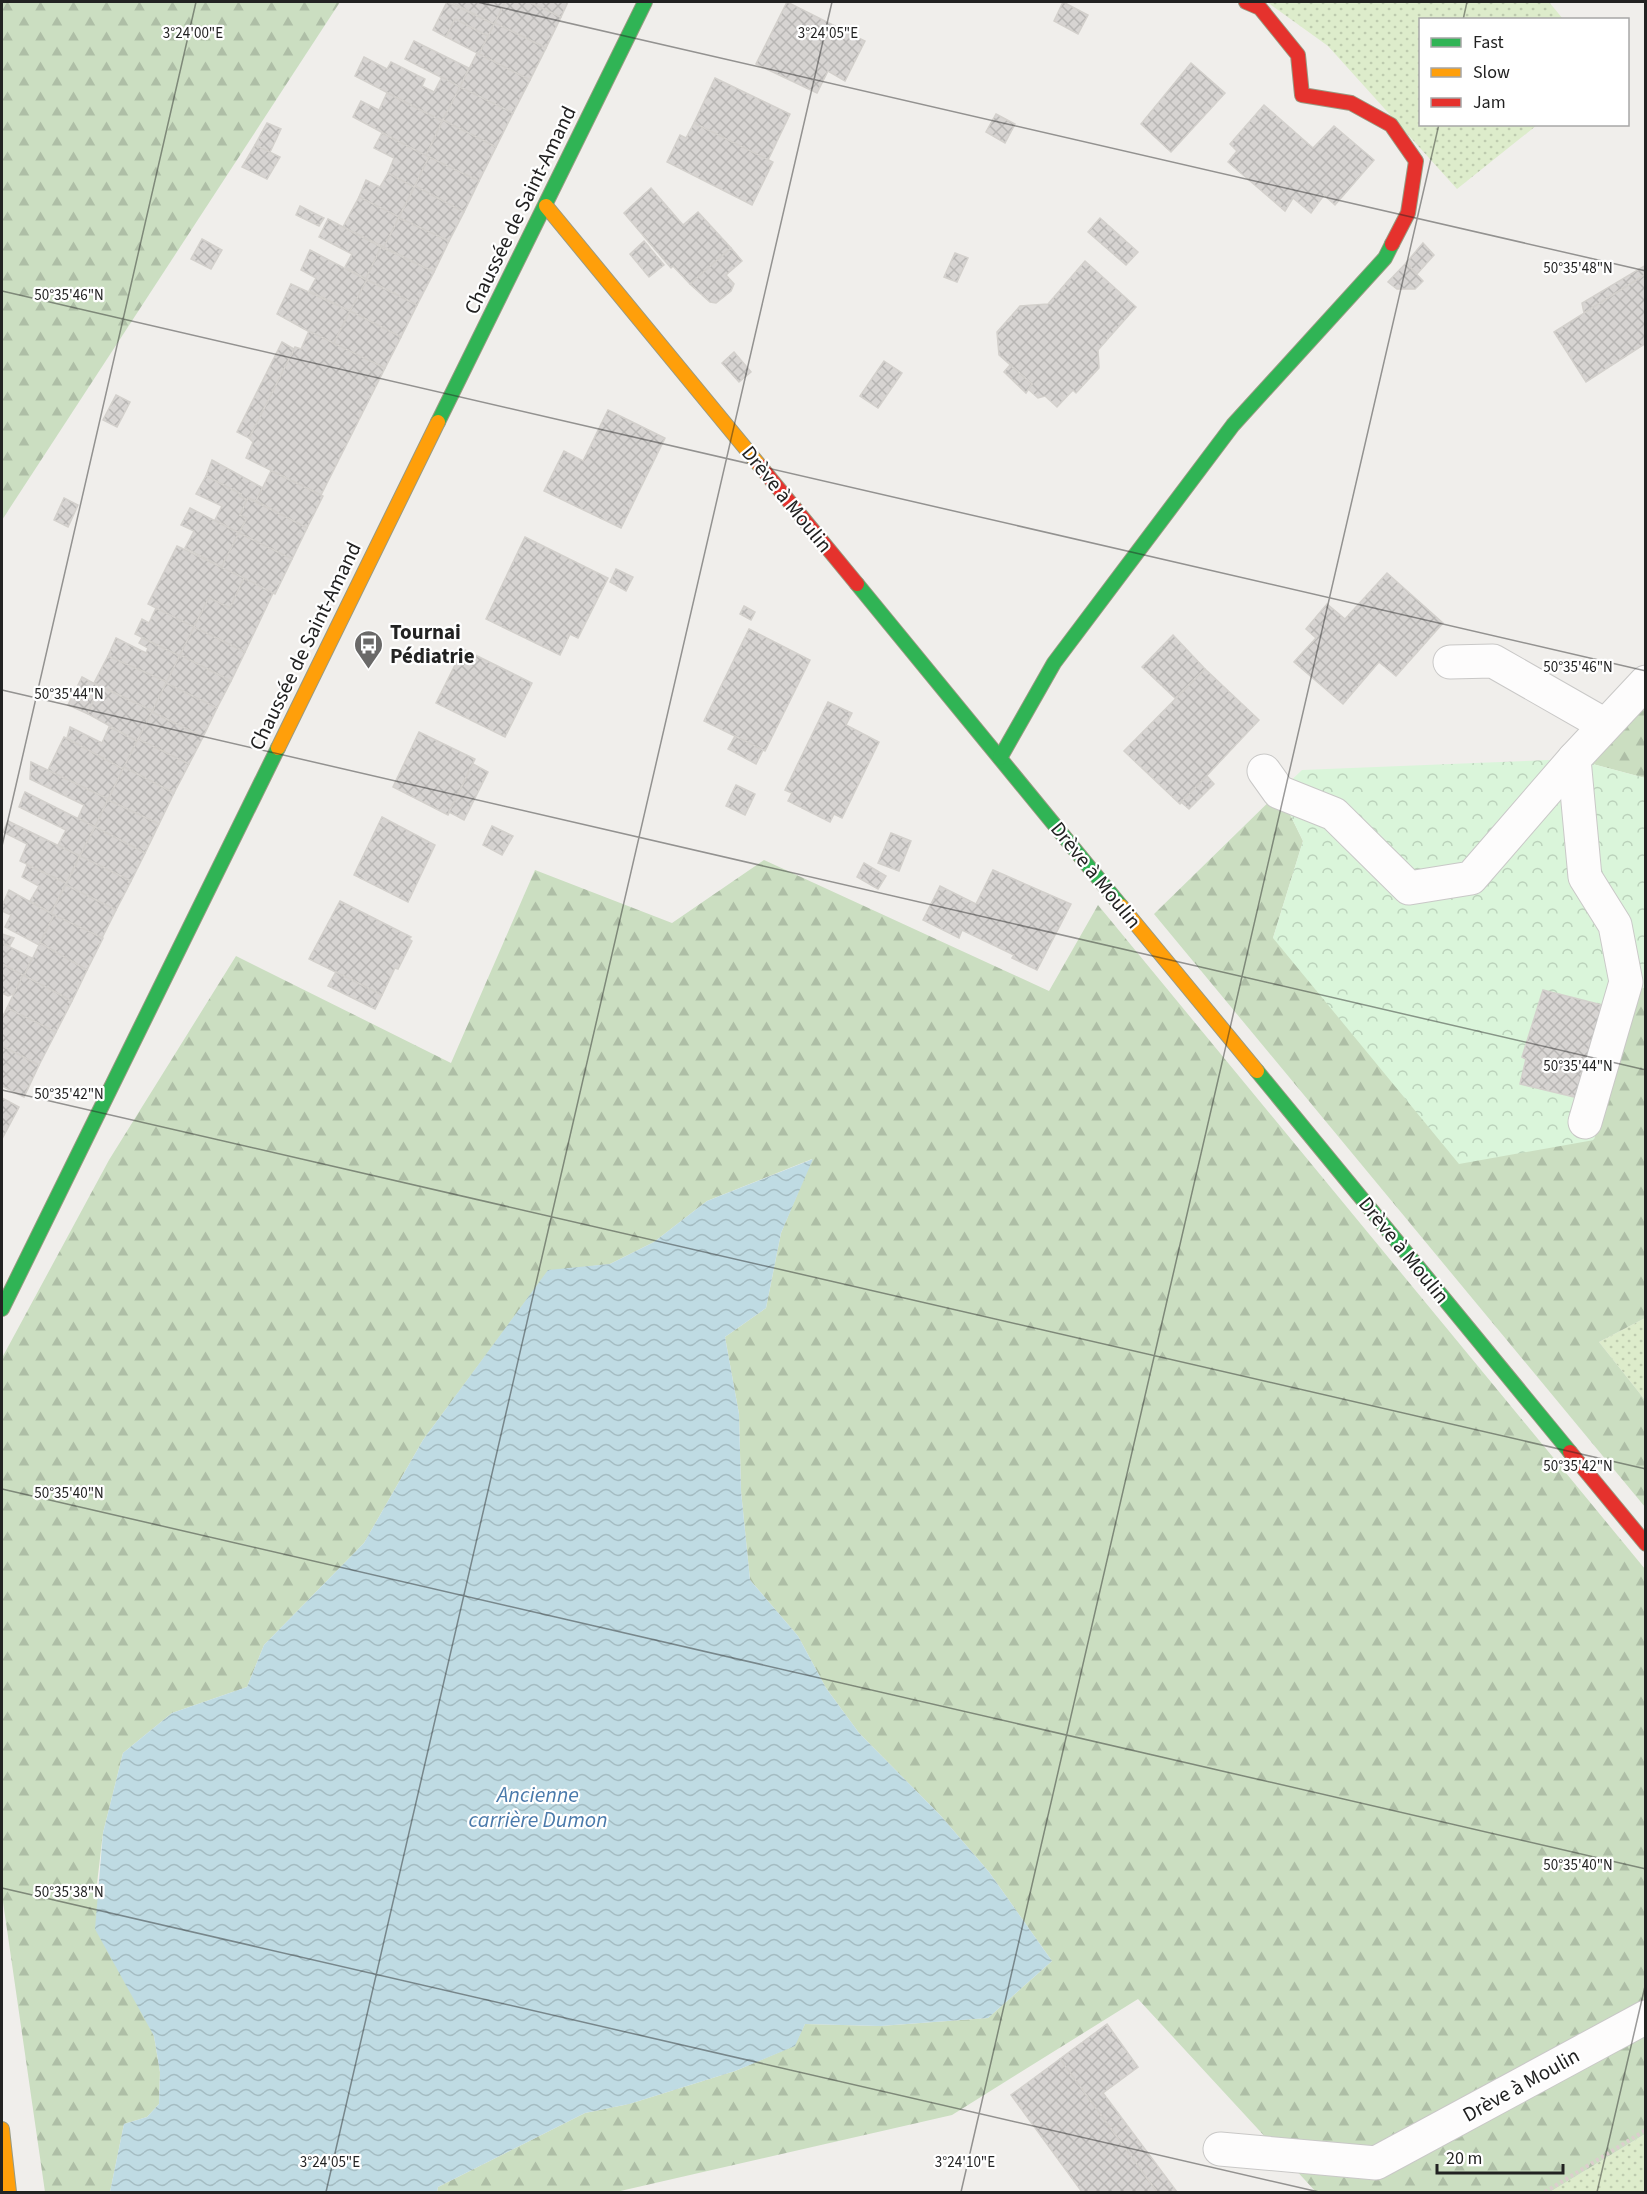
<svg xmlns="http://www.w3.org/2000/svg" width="1647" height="2194" font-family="'Source Sans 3',sans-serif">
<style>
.grass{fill:url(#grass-dots)}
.forest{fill:url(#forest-firs)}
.park{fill:url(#park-crowns)}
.water{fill:url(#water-waves)}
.building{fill:url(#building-cross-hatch);stroke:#d3d0cc;stroke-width:1.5}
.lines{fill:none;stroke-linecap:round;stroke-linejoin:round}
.street-casing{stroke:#c9c8c7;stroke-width:35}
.fast-casing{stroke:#999a82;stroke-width:16}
.slow-casing{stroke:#999a82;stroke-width:16}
.jam-casing{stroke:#999a82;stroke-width:16}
.path{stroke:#dccecd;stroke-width:4;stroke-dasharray:3 3;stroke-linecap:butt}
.street{stroke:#fdfcfc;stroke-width:33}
.fast{stroke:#30b455;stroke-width:14}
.slow{stroke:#ff9f0a;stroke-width:14}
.jam{stroke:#e5322d;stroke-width:14}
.ticks{fill:none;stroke:#222;stroke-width:1.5;stroke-opacity:0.45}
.labels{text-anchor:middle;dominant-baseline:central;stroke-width:4.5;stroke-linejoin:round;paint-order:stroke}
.street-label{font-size:21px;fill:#222;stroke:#fff}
.poi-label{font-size:21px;font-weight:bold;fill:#222;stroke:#fff;text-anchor:start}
.water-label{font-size:22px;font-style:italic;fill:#4a7aab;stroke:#fff}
.ticks-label{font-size:15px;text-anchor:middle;fill:#222;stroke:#fff;stroke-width:4.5;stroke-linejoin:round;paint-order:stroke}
</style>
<defs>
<pattern id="grass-dots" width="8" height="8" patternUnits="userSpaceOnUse" patternTransform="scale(1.5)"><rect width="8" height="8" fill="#ddeccb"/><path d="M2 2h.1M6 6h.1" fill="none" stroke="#bdcaae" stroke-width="1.8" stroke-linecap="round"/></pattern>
<pattern id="forest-firs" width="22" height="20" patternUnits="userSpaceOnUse" patternTransform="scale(1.5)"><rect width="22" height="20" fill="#cbdec1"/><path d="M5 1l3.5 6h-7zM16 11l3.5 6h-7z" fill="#aebea6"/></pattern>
<pattern id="park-crowns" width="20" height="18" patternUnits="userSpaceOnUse" patternTransform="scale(1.5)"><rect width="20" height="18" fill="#daf5da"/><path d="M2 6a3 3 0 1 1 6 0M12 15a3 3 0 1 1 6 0" fill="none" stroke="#bbd2bb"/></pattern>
<pattern id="water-waves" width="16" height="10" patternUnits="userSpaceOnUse" patternTransform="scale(1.5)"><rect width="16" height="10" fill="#bfdbe3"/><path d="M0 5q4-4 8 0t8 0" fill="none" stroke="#a4bcc2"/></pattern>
<pattern id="building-cross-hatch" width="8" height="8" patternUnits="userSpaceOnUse" patternTransform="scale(1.5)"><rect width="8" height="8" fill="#d7d4d2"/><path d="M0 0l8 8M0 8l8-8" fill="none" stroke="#b8b6b4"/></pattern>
</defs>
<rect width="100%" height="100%" fill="#f0eeeb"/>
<g class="grass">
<polygon points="1267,2 1549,2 1563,19 1420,20 1420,124 1537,125 1457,189 1328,46"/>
<polygon points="1645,1318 1645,1400 1599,1342"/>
<polygon points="1645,2134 1645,2192 1550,2192"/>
</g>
<g class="forest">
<polygon points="2,2 340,2 2,520"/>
<polygon points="1645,682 1645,778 1574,759"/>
<polygon points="1279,792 1303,841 1273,938 1635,991 1645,987 1645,1318 1599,1342 1645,1400 1645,1507 1154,914"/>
<polygon points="764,860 1049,991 1098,905 1645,1569 1645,2134 1550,2192 1316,2192 1138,1999 952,2115 616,2192 437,2192 438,2187 585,2113 629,2104 735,2071 794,2046 805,2024 880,2026 988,2018 1052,1961 989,1872 941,1816 859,1733 826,1688 798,1636 750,1580 741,1491 739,1414 725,1337 766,1308 781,1233 812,1159 707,1201 654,1242 610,1264 548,1271 423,1440 364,1543 264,1645 247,1687 172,1713 123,1753 103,1833 96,1892 129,1985 154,2036 160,2072 159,2104 147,2117 124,2124 110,2192 45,2192 2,1895 2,1358 109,1160 236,956 451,1063 535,870 672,923"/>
</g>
<polygon class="park" points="1574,759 1645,778 1645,987 1635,991 1594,1140 1459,1164 1273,938 1303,841 1279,792 1302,770"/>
<polygon class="water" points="813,1159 781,1233 766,1308 725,1337 739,1414 741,1491 750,1580 798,1636 826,1688 859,1733 941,1816 989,1872 1052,1961 988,2018 880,2026 805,2024 795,2046 735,2071 629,2104 585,2113 438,2187 437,2192 110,2192 124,2124 147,2117 159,2104 160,2072 154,2036 95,1929 103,1833 123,1753 172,1713 247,1687 264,1645 364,1543 423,1440 548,1270 610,1264 654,1242 707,1201"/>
<g class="building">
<polygon points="447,2 494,24 488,36 455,19 446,37 433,30"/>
<polygon points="451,2 505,2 494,24"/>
<polygon points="505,2 529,2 561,17 546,48 495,23"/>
<polygon points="529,2 568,2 561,17"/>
<polygon points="787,2 865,41 845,81 828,71 817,93 756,64"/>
<polygon points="1063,2 1088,15 1078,34 1054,21"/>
<polygon points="455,19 488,36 479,54 446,37"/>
<polygon points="495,23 546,48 530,80 479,54"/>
<polygon points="414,41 469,68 460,87 405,59"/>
<polygon points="477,53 530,80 513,113 460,87"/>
<polygon points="364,57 387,69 391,62 425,79 422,86 434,92 442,77 460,87 442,121 355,76"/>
<polygon points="1191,63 1225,93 1171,152 1141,124"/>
<polygon points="715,78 790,114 768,160 694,123"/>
<polygon points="460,87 513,113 496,147 443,120"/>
<polygon points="387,93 442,121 426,156 353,117 361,101 379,110"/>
<polygon points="1264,105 1313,148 1334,126 1374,160 1335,205 1324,195 1311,213 1293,198 1285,211 1228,162 1237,151 1230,144"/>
<polygon points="996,114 1015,124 1005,143 986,132"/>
<polygon points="443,120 496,147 479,181 426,156"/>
<polygon points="267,123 281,129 270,152 255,145"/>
<polygon points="694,123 773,162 752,205 667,162 680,135 686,138"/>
<polygon points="382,133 429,157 414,187 388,173 394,158 374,148"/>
<polygon points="255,145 280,157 267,179 242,167"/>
<polygon points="429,157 479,181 464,212 415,186"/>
<polygon points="388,173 414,187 399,217 359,197 366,180 380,187"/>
<polygon points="415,186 464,212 449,241 399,218"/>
<polygon points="651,188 683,225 698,212 731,248 690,284 673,266 671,268 624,213"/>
<polygon points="359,197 399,217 384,247 343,227"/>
<polygon points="300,206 324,218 319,226 296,215"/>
<polygon points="399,218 449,241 434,272 384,247"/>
<polygon points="1100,218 1138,252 1126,265 1088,232"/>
<polygon points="328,219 381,247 366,279 345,267 352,254 319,237"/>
<polygon points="202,239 222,250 211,269 191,259"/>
<polygon points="644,241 664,265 649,277 630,254"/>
<polygon points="1423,243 1434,255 1417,274 1406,263"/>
<polygon points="381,247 434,272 417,305 366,279"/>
<polygon points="731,248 742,261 726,275 734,284 731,291 716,303 710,302 690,284"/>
<polygon points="310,250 367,280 350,311 309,291 316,278 301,270"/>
<polygon points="955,253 968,258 957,282 944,277"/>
<polygon points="1085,261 1136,307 1098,350 1099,368 1076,393 1073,390 1057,407 1045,396 1038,398 1028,389 1032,384 999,355 997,332 1020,306 1048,304"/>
<polygon points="1406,263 1423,281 1415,289 1397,289 1388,282"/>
<polygon points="1646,265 1646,274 1584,313 1582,303"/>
<polygon points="1646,274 1646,343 1586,382 1554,332"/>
<polygon points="367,280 417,305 401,337 350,311"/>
<polygon points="291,284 350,311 333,345 277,314"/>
<polygon points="350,311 401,337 385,368 333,345"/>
<polygon points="309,331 385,368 321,495 246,458 253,442 249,438 295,347 301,349"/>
<polygon points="282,342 294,349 249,438 237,432"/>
<polygon points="734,352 751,372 739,382 722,363"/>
<polygon points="884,361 902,373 878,408 860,396"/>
<polygon points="1010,365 1032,384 1026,393 1004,372"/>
<polygon points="116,395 130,402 117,427 103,420"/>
<polygon points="608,410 665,438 621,528 544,491 564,451 583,461"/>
<polygon points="212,460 263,488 256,501 248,498 247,500 239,496 241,494 206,476"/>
<polygon points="271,471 323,496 307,528 256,501"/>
<polygon points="206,476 241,494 239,496 247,500 240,515 247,518 239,533 215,520 222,506 196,494"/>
<polygon points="64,498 78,505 68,527 54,520"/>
<polygon points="248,498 307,528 292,559 239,533 247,518 240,515"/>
<polygon points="190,508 239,533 222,567 185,548 194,531 181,525"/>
<polygon points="239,533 292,559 275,594 221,568"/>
<polygon points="525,537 608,578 578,638 570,634 560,655 486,619"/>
<polygon points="177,546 244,578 230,608 209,598 194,627 148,604"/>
<polygon points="616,569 633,577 626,591 610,582"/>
<polygon points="1387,573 1443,623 1396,676 1379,662 1343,704 1294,662 1316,638 1306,629 1327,604 1345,619"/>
<polygon points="244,578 273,593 245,652 194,627 209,598 230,608"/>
<polygon points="744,606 755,612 751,620 740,614"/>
<polygon points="156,608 194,627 180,656 135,634 142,619 149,623"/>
<polygon points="194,627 245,652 231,681 180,655"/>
<polygon points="749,629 810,660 765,751 704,721"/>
<polygon points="1173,635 1205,669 1175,698 1142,667"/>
<polygon points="116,638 146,653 148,648 139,643 142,638 180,656 167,682 108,656"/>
<polygon points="463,649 532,683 505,737 436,703"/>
<polygon points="180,655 231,681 217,708 166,683"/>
<polygon points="108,656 167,682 153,711 94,683"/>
<polygon points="1205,669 1259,720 1180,804 1124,751"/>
<polygon points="82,677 99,686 88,714 68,705"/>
<polygon points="166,683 217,708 203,737 152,712"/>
<polygon points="99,686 153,711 137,741 88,714"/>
<polygon points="828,702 852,713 846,725 879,742 842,818 834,814 830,822 788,801 792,793 785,790"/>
<polygon points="152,712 203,737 189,764 138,739"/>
<polygon points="70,727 102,743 109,727 137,741 123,769 67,738"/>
<polygon points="419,732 475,759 448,815 393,787"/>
<polygon points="735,736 763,750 756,764 728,749"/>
<polygon points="64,737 123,769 108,799 48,770"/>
<polygon points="138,739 189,764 174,793 124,767"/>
<polygon points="31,762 108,799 95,827 78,818 84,805 30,779"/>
<polygon points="473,764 488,772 464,820 449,812"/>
<polygon points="124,767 174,793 159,824 108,800"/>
<polygon points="1207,776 1214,784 1189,809 1181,802"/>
<polygon points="736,785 755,794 745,815 726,806"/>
<polygon points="25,792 95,827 80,856 58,845 66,830 19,807"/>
<polygon points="108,800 159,824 145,853 95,827"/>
<polygon points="382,817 435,845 408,902 354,875"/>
<polygon points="8,821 80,856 66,883 20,861 27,844 3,832"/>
<polygon points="492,826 513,836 502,855 483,845"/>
<polygon points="95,827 145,853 131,881 80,856"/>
<polygon points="891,833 911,841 899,871 878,863"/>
<polygon points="80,856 131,881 116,910 66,885"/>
<polygon points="864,863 886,876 878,889 857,877"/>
<polygon points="27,865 66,883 51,913 30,901 39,886 22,877"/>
<polygon points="993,870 1071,904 1037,970 1012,958 1014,955 962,930 959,938 923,920 940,886 976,904"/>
<polygon points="66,885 116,910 102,938 51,914"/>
<polygon points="9,890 54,915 39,945 5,927 11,915 2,911 2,906"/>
<polygon points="340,901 411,937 409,939 412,941 398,969 395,968 382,995 309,959"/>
<polygon points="54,915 103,938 87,970 40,943"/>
<polygon points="2,934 14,938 9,947 2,943"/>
<polygon points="2,943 32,958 24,976 2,964"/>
<polygon points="40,943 87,970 72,1001 24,976"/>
<polygon points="2,964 23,975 14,994 8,996 2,993"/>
<polygon points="336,972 382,995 375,1009 328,986"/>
<polygon points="23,975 72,1001 56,1032 7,1008"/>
<polygon points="1543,990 1614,1008 1591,1101 1520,1084 1526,1059 1522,1057"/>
<polygon points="7,1008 56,1032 39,1065 2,1046 2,1018"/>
<polygon points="2,1046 39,1065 24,1097 2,1086"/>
<polygon points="2,1098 19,1107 2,1139"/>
<polygon points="1107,2024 1138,2067 1103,2093 1177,2192 1157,2192 1060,2059"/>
<polygon points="1060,2059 1157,2192 1082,2192 1011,2095"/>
</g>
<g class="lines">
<defs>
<g id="street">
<polyline points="1450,662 1493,661 1605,725"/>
<polyline points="1264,771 1279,792 1334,814 1409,888 1471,878 1574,759"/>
<polyline points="1585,1122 1626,982 1615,925 1585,877 1574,759 1646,682"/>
<polyline points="1220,2149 1376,2163 1646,2017"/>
</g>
<g id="fast">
<polyline points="438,422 645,2"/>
<polyline points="857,584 1121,906"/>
<polyline points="1000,758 1054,663 1233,425 1385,258 1392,244"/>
<polyline points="1257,1071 1570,1452"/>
<polyline points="2,1309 278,748"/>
</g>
<g id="slow">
<polyline points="546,206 760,466"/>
<polyline points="278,748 438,422"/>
<polyline points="1121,906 1257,1071"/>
<polyline points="2,2129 9,2192"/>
</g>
<g id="jam">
<polyline points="1246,2 1260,8 1298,55 1302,95 1351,103 1391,125 1416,161 1408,213 1392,244"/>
<polyline points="760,466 857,584"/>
<polyline points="1570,1452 1646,1544"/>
</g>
</defs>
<use href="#street" class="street-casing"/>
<use href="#fast" class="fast-casing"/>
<use href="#slow" class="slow-casing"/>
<use href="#jam" class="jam-casing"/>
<polyline class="path" points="1545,2192 1646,2130"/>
<use href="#street" class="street"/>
<use href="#fast" class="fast"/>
<use href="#slow" class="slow"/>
<use href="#jam" class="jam"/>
</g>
<path class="ticks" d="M477,2L1646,271M1463,20L1467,2M2,291L1646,671M2,690L1646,1070M2,846L196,2M2,1090L1646,1469M2,1489L1646,1869M2,1888L1319,2192M326,2192L832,2M961,2192L1439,124M1597,2192L1646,1982"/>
<defs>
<symbol id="bus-pin" viewBox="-11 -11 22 30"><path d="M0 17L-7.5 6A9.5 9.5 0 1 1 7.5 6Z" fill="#6a6968" stroke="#fff"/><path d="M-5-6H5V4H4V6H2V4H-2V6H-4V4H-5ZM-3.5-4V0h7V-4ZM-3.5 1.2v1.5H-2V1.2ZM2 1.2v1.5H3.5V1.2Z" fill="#fff"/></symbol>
</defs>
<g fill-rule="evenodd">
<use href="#bus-pin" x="352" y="628" width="33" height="45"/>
</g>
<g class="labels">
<g class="street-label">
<text transform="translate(520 210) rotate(-64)">Chaussée de Saint-Amand</text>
<text transform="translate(787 499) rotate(51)">Drève à Moulin</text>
<text transform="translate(305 646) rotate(-64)">Chaussée de Saint-Amand</text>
<text transform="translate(1096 875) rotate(51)">Drève à Moulin</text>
<text transform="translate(1404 1250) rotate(51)">Drève à Moulin</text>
<text transform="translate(1521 2085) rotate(-29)">Drève à Moulin</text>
</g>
<g class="poi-label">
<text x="390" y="632">Tournai<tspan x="390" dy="24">Pédiatrie</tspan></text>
</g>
<g class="water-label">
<text x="538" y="1795">Ancienne<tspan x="538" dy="25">carrière Dumon</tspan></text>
</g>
</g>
<g class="ticks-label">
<text x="193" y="38">3°24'00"E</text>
<text x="828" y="38">3°24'05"E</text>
<text x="1578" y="273">50°35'48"N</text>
<text x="69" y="300">50°35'46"N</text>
<text x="1578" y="672">50°35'46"N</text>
<text x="69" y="699">50°35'44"N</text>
<text x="1578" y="1071">50°35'44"N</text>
<text x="69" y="1099">50°35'42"N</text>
<text x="1578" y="1471">50°35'42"N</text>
<text x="69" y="1498">50°35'40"N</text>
<text x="1578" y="1870">50°35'40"N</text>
<text x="69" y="1897">50°35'38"N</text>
<text x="330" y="2167">3°24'05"E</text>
<text x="965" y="2167">3°24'10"E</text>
</g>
<rect width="1647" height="2194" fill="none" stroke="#222222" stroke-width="6"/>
<rect x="1419" y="18" width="210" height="108" fill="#ffffff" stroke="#a7a7a7" stroke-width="1.5"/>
<rect x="1431" y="38" width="30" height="9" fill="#30b455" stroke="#a7a7a7" stroke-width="1.5"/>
<text x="1473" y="48" font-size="18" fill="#222222">Fast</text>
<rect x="1431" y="68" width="30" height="9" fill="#ff9f0a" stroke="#a7a7a7" stroke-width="1.5"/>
<text x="1473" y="78" font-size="18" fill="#222222">Slow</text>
<rect x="1431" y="98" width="30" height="9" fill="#e5322d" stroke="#a7a7a7" stroke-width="1.5"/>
<text x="1473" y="108" font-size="18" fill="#222222">Jam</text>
<path d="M1437 2164v9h126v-9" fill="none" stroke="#222222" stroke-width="3"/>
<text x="1446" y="2164" font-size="18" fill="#222222" stroke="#ffffff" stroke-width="4.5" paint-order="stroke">20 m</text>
</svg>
